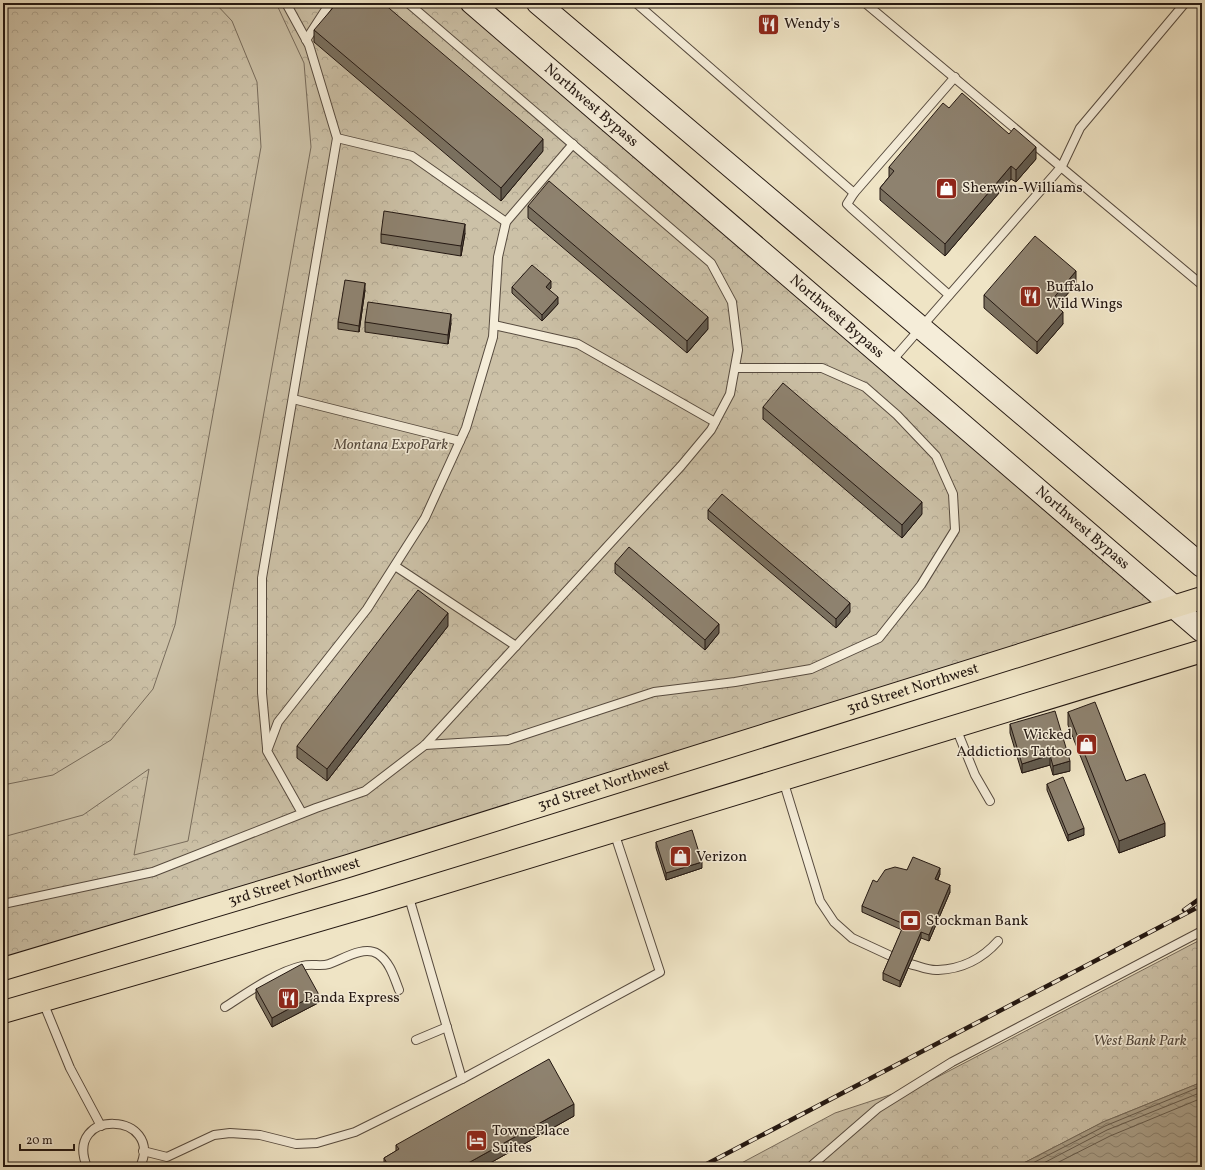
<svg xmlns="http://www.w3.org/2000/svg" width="1205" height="1170" font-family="Vollkorn,serif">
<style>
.park{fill:url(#park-crowns);stroke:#786c5c}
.garden{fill:#ccc1a7;stroke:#786c5c}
.water{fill:url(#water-waves);stroke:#746959}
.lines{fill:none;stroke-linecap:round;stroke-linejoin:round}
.shore{stroke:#675c4d;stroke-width:1}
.lane-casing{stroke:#574b3f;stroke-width:10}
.secondary-casing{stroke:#241812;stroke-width:24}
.highway-casing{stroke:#241812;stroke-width:24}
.lane{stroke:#f5edd9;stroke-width:8}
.secondary{stroke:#f5edd9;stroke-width:22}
.highway{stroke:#efe4c5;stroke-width:22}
.rail-casing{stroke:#241812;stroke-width:4.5}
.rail{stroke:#f5edd9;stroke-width:3;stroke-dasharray:9;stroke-linecap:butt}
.wall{fill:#7a705f;stroke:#241812}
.shaded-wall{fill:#635b4e;stroke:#241812}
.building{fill:#8e826f;stroke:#241812}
.labels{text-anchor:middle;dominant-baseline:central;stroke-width:3;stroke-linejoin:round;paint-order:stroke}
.poi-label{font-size:15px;fill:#241812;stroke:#f5edd9;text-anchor:start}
.street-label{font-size:15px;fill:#241812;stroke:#f5edd9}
.park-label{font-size:15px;font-style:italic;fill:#564b3f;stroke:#f5edd9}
</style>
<defs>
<pattern id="park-crowns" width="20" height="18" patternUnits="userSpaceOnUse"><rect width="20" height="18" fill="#ccc1a7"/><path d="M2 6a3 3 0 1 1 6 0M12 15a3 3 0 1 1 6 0" fill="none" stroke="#afa58f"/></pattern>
<pattern id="water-waves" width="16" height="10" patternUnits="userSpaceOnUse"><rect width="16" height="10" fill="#aa9f88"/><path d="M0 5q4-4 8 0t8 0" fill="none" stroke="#8a816e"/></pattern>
</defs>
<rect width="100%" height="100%" fill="#efe4c5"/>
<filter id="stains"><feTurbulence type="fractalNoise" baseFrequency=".005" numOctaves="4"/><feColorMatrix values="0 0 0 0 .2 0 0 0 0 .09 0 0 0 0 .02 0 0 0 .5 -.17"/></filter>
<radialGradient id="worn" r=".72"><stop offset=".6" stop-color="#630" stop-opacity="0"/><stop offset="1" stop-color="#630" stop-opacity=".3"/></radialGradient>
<g class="park">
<polygon points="3,3 472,3 1172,606 3,969"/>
<polygon points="1202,939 1202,1082 1103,1122 1016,1167 734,1167 835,1113 926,1083"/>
</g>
<polygon class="garden" points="215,3 276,3 304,63 311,147 188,841 134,855 149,769 83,815 3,837 3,785 53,775 111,740 153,689 175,625 261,147 257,82 232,21"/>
<polygon class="water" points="1202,1082 1202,1167 1016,1167 1103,1122"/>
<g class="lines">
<g class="shore">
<polyline points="1025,1167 1105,1126 1202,1086"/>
<polyline points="1036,1167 1107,1130 1202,1092"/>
<polyline points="1049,1167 1110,1136 1202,1098"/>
</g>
<defs>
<g id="lane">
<polyline points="636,3 854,193 955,77"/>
<polyline points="865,3 1202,285"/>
<polyline points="306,40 330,3"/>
<polyline points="337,138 412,156 506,222"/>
<polyline points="854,193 847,204 851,208 949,295"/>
<polyline points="494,325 578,344 715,422"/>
<polyline points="890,363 1062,166 1080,128 1185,3"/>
<polyline points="293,399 460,441"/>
<polyline points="395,566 516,646"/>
<polyline points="956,728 975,775 990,801"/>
<polyline points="425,745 508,740 654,692 735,682 811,669 879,638 921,585 955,530 953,494 936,456 897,415 865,387 822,368 735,368"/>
<polyline points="267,748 262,693 262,578 337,138 309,45 286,3"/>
<polyline points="783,780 820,901 834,922 852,938 893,957"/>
<polyline points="302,813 267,751 278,722 367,609 425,518 466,428 493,337 498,257 506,222 573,144"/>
<polyline points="408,894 462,1079"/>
<polyline points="3,904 153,872 316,808 365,791 425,745 681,466 711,430 730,394 738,350 732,302 711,263 408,3"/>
<path d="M910,964C919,966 929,971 938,970C962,969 982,959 998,941"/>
<polyline points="43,1002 70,1068 101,1126"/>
<path d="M225,1007C247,993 276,972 302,966C312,963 320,967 329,964C343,959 364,945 378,954C390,962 394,977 399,990"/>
<polyline points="416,1040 447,1027"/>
<polyline points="143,1151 167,1157 214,1135 230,1133 260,1135 296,1144 317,1143 355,1132 462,1079 660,972 614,832"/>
<path d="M87,1167C63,1107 165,1112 140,1167"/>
<polyline points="810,1167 878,1108 952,1062 1202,931"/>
</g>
<g id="secondary">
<path id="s1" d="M472,3L1202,631"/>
<polyline points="538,3 1202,566"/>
</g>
<g id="highway">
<path id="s2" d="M3,969L348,866L1202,598"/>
<polyline points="3,1012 371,905 1202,651"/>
</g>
</defs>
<use href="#lane" class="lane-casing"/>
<use href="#secondary" class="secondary-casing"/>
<use href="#highway" class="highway-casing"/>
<use href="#lane" class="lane"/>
<use href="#secondary" class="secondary"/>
<use href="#highway" class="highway"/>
<defs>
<g id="rail">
<polyline points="1184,910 1202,897"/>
<polyline points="701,1167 1202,905"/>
</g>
</defs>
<use href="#rail" class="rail-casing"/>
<use href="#rail" class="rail"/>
</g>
<g class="wall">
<polygon points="696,3 705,3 701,8"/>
<polygon points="314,30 543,151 501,201 314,42"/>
<polygon points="949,108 1036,159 1016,182 1011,179 945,256 880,200 880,188 889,177 889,167"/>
<polygon points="528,206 708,329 687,353 528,218"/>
<polygon points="465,233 461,256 381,243 381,234"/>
<polygon points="1076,284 1057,306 1063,324 1037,354 984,308 984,295"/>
<polygon points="512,287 551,288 549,290 558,304 542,321 512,293"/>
<polygon points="365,290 359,332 338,329 338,322"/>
<polygon points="365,322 451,323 448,344 365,332"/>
<polygon points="763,407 922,514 902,538 763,419"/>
<polygon points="708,510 850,612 836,628 708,519"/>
<polygon points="615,563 719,633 705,650 615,573"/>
<polygon points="448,626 327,781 297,758 297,746"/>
<polygon points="1068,712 1126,781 1165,836 1119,853 1068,725"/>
<polygon points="1010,724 1070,771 1053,775 1050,765 1022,773 1010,733"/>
<polygon points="1047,784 1084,835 1068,841 1047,790"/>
<polygon points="1201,814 1202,814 1202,823 1201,821"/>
<polygon points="656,842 702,868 666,880 656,848"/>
<polygon points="907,870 940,874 938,880 950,892 929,941 921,938 900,987 883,980 883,973 902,930 862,912 862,906 877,882"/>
<polygon points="256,989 318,1003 272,1027 256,998"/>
<polygon points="574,1116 483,1167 384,1167 384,1158 396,1151 396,1145"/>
</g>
<g class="shaded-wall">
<polygon points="701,3 705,3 701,8"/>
<polygon points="543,139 543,151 501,201 501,188"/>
<polygon points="1036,147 1036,159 1016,182 1016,170"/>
<polygon points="1011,166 1011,179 945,256 945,244"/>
<polygon points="465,224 465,233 461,256 461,246"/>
<polygon points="1076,271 1076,284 1051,313 1051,301"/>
<polygon points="551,281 551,288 546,293 546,287"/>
<polygon points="365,283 365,290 359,332 359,326"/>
<polygon points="558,297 558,304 542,321 542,315"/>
<polygon points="1063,312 1063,324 1037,354 1037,342"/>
<polygon points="451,314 451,323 448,344 448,335"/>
<polygon points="708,317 708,329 687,353 687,341"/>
<polygon points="922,502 922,514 902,538 902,525"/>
<polygon points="850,603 850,612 836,628 836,619"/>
<polygon points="448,613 448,626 327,781 327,769"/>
<polygon points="719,624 719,633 705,650 705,640"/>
<polygon points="1050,755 1050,765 1022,773 1022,764"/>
<polygon points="1070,761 1070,771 1053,775 1053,766"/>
<polygon points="1165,823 1165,836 1119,853 1119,841"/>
<polygon points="1084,828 1084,835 1068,841 1068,835"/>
<polygon points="702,862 702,868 666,880 666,873"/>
<polygon points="940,868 940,874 935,885 935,879"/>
<polygon points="950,885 950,892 929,941 929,935"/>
<polygon points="921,932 921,938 900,987 900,981"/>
<polygon points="318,993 318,1003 272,1027 272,1018"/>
<polygon points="574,1104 574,1116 483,1167 461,1167"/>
</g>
<g class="building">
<polygon points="337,3 383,3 543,139 501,188 314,30"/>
<polygon points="962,93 1009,134 1014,128 1036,147 1016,170 1011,166 945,244 880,188 894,171 889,167 943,103 949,108"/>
<polygon points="549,181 708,317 687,341 528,206"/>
<polygon points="384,211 465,224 461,246 381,234"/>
<polygon points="1035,236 1076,271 1051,301 1063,312 1037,342 984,295"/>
<polygon points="532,265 551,281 546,287 558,297 542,315 512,287"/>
<polygon points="345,280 365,283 359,326 338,322"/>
<polygon points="368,302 451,314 448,335 365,322"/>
<polygon points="783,383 922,502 902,525 763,407"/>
<polygon points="722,494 850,603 836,619 708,510"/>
<polygon points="629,547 719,624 705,640 615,563"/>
<polygon points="418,590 448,613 327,769 297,746"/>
<polygon points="1095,702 1126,781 1145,774 1165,823 1119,841 1068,712"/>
<polygon points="1055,711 1070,761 1053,766 1050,755 1022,764 1010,724"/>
<polygon points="1063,777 1084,828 1068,835 1047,784"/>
<polygon points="692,830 702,862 666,873 656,842"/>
<polygon points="913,857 940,868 935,879 950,885 929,935 921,932 900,981 883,973 904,924 862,906 873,880 877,882 885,870 895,867 907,870"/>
<polygon points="302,964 318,993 272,1018 256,989"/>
<polygon points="549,1059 574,1104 461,1167 389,1167 384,1158 399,1149 396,1145"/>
<polygon points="143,1164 144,1167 138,1167"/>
</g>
<defs>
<symbol id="restaurant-square" viewBox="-11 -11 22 22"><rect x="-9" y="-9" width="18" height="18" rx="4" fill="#8f2418" stroke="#f5edd9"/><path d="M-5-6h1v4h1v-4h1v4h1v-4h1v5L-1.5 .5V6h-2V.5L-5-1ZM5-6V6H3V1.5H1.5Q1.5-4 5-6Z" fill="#fff"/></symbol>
<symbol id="shop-square" viewBox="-11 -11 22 22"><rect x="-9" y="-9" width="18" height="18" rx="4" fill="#8f2418" stroke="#f5edd9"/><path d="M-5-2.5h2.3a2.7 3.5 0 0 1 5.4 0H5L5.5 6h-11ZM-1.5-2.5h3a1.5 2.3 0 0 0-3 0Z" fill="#fff"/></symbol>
<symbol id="bank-square" viewBox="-11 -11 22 22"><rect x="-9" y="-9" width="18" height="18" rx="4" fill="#8f2418" stroke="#f5edd9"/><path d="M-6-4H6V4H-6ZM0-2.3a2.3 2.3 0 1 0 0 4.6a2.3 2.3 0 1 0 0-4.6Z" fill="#fff"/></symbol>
<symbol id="hotel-square" viewBox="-11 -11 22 22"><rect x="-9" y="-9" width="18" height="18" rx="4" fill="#8f2418" stroke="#f5edd9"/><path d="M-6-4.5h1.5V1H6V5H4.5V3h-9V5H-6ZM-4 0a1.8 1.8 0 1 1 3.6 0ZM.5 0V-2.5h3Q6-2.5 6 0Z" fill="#fff"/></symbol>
</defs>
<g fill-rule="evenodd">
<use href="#restaurant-square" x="756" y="12" width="25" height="25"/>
<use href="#shop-square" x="934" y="176" width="25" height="25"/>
<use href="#restaurant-square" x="1018" y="284" width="25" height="25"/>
<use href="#shop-square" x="1074" y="732" width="25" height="25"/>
<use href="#shop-square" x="668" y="844" width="25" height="25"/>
<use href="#bank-square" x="898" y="908" width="25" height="25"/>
<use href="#restaurant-square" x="276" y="986" width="25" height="25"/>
<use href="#hotel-square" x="464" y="1128" width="25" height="25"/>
</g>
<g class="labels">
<g class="poi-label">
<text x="784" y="24">Wendy's</text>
<text x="962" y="188">Sherwin-Williams</text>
<text x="1046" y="287">Buffalo<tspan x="1046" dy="17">Wild Wings</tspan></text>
<text x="1072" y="735" text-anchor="end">Wicked<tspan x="1072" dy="17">Addictions Tattoo</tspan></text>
<text x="696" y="857">Verizon</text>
<text x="926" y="921">Stockman Bank</text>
<text x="304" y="998">Panda Express</text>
<text x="492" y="1131">TownePlace<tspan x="492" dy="17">Suites</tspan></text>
</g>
<g class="street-label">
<text stroke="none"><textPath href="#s1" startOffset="157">Northwest Bypass</textPath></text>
<text stroke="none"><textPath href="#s1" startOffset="481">Northwest Bypass</textPath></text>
<text stroke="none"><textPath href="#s1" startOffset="805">Northwest Bypass</textPath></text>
<text stroke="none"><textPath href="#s2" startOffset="952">3rd Street Northwest</textPath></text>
<text stroke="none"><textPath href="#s2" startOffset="628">3rd Street Northwest</textPath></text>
<text stroke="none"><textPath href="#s2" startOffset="304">3rd Street Northwest</textPath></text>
</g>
<g class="park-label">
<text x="391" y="445">Montana ExpoPark</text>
<text x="1140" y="1041">West Bank Park</text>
</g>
</g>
<rect width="1205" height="1170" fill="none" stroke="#efe4c5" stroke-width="16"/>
<rect x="4" y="4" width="1197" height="1162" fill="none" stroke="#241812" stroke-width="2"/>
<rect x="8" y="8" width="1189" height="1154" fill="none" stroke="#241812"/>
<path d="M20 1144v6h54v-6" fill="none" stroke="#241812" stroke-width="2"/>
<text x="26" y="1144" font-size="12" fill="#241812" stroke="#f5edd9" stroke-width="3" paint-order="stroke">20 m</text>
<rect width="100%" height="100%" filter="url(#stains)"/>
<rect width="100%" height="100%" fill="url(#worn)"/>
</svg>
